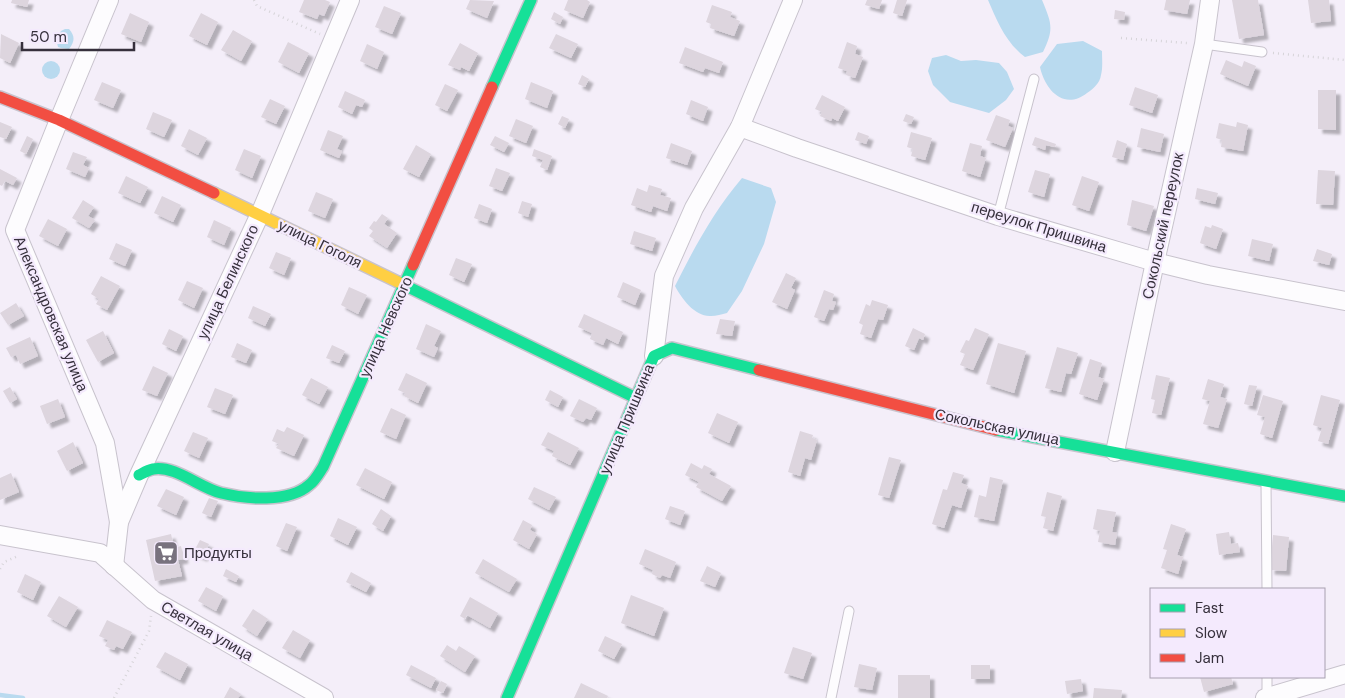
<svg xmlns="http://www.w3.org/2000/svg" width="1345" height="698" font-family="'DM Sans',sans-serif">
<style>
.water{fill:#b9daef}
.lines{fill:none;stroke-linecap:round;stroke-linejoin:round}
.stream{stroke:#b9daef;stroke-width:4.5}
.building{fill:#ddd5de;filter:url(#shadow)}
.lane-casing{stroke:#c8c3cd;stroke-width:11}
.street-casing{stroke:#c8c3cd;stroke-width:20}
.fast-casing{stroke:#c8c3cd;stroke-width:14}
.slow-casing{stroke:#c8c3cd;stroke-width:14}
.jam-casing{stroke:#c8c3cd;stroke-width:14}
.path{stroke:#d6d4d8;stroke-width:2.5;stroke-dasharray:1 4;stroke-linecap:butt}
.lane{stroke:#fdfcfe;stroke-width:9}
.street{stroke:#fdfcfe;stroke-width:18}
.fast{stroke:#16e098;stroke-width:11}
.slow{stroke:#ffcf43;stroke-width:11}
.jam{stroke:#f24e42;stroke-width:11}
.labels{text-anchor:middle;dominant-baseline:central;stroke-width:4.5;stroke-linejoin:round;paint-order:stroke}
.street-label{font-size:15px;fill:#36303c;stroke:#f4eafd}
.poi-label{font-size:15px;fill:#36303c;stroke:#f4eafd;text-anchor:start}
</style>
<defs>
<filter id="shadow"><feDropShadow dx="4.5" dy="4.5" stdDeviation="1" flood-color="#0004"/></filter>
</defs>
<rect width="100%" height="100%" fill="#f4eef9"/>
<g class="water">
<path d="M988,0H1042C1052,24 1054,29 1043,52L1025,57C1006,43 997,21 988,0Z"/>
<path d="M65,29H69C75,36 75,41 69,49L61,48L58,47L56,39L61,31Z"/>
<path d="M1083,41L1102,51C1102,59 1103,68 1101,75C1100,83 1093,89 1087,93C1064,111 1045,90 1040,67L1057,44Z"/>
<polygon points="946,55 961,61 976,60 999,63 1007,72 1014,89 1006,100 989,113 950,102 933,85 928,71 932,58"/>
<circle cx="51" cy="70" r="9"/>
<path d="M742,178L771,188L776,202L764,244L742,291L727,313C722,314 716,316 711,316C695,317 682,299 675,286C694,248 714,211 742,178Z"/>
</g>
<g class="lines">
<polyline class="stream" points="0,695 23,698"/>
</g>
<g class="building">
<polygon points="12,0 29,0 27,7 11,3"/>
<polygon points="304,0 325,0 330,2 324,16 319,14 317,19 299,12"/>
<polygon points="470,0 494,1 487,18 466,9"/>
<polygon points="568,0 587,0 590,2 583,18 564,10"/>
<polygon points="867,0 882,0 879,9 865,5"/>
<polygon points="897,0 907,0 902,16 893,13"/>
<polygon points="1166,0 1190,0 1187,14 1164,10"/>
<polygon points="1232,0 1258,0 1264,35 1239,39"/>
<polygon points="1308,0 1329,0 1331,21 1311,23"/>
<polygon points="712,5 732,12 730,17 740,21 734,36 710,28 711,24 706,22"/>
<polygon points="384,6 401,13 392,34 375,27"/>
<polygon points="1115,10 1125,12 1124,20 1114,19"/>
<polygon points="554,12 563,17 560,24 551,19"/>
<polygon points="130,13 149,22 141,42 121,34"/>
<polygon points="201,13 218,22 207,45 189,36"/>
<polygon points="233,30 252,41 241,61 221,50"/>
<polygon points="1,34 19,43 10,63 0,58"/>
<polygon points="556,34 578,44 571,58 549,48"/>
<polygon points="288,42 309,53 299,73 278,62"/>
<polygon points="847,42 857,46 855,54 863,57 855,78 846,75 847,71 838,68"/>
<polygon points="460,43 478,53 469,71 461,67 460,70 448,65"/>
<polygon points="367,44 384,52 377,69 360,61"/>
<polygon points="685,47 723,62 719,73 705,68 703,72 679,63"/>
<polygon points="1226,60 1242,67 1244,61 1256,66 1248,86 1220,74"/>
<polygon points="582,75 589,79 585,87 578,84"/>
<polygon points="102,82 121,90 113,108 94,100"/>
<polygon points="531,82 553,91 547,108 525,99"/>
<polygon points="445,84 458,90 447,111 435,105"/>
<polygon points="1135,87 1158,95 1152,113 1129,105"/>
<polygon points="1318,90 1336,90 1336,130 1318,129"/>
<polygon points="345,91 365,100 362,107 356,105 352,114 338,107"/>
<polygon points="822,95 845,107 838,121 832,118 831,121 820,116 822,112 815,109"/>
<polygon points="270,99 285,106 276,124 261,117"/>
<polygon points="691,100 708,107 703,121 686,114"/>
<polygon points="153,112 172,120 164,137 146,129"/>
<polygon points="906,114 914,117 911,124 903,121"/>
<polygon points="996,115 1010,120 1008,126 1013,128 1005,147 986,140"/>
<polygon points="562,116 569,119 565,128 558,124"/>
<polygon points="516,119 533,126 526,143 509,136"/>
<polygon points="0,122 12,127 6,139 0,137"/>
<polygon points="1237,122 1248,125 1243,151 1221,147 1222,140 1216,138 1219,123 1236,127"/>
<polygon points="1141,128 1164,134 1160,152 1137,147"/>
<polygon points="189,129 207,138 198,155 181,146"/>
<polygon points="328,130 343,136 337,149 342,151 339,158 320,150"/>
<polygon points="858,132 869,136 866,144 855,140"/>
<polygon points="911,132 932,138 925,160 911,156 913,149 907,147"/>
<polygon points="27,136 33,139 26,154 20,151"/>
<polygon points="495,136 509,143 504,152 490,145"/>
<polygon points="1035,137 1056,144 1055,147 1046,145 1045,150 1032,145"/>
<polygon points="1117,140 1127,144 1123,160 1112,157"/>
<polygon points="671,143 692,151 687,165 666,158"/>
<polygon points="970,143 982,146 980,156 986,158 980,177 962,171"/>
<polygon points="416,145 431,154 419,177 403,169"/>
<polygon points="244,149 261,156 252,178 235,170"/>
<polygon points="534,149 552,156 547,170 540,167 543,160 532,156"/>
<polygon points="73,152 87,157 83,165 89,168 85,177 66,169"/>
<polygon points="496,168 510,173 502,191 489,186"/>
<polygon points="0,169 17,178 13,185 5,181 2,186 0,185"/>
<polygon points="1035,170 1050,174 1044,197 1028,192"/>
<polygon points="1318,170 1335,171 1333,205 1316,204"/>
<polygon points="126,176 148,187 140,203 118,193"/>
<polygon points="1082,176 1099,182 1089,211 1072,205"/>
<polygon points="649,185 662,189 660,195 671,198 667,211 653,206 651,212 631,205 637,188 647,192"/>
<polygon points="1197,188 1218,193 1215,204 1195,199"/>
<polygon points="316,192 333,199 325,218 308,211"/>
<polygon points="162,196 181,205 173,222 154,213"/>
<polygon points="83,200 94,207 88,216 95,220 89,228 72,218"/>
<polygon points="1132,200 1154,206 1146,231 1127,225"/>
<polygon points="522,201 532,204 528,217 518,213"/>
<polygon points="479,204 492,209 487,223 474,218"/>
<polygon points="382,214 388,218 384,224 397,233 387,248 369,236 373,231 369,228 374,221 376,222"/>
<polygon points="48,219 67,229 58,246 39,236"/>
<polygon points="214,220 231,228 224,245 207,237"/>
<polygon points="1212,225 1223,229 1216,249 1200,243 1205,226 1211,228"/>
<polygon points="634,231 656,238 652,251 630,244"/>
<polygon points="1252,239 1273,244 1269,261 1248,256"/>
<polygon points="116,243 132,250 125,266 109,259"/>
<polygon points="1317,249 1332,254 1329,265 1313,261"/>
<polygon points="276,252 291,258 284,275 269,268"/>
<polygon points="456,258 472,264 464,282 449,275"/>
<polygon points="786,273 796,278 791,288 795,290 787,309 772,302"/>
<polygon points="101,276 120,286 107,310 96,304 99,299 91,294"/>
<polygon points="187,281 203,288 194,308 178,300"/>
<polygon points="623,282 641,290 635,305 617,297"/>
<polygon points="349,287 367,295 358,314 341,305"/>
<polygon points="824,290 834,294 832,301 836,302 833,310 829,309 824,321 814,317"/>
<polygon points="872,300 888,305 883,320 878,319 871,338 860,334 863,325 859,323 866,304 870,306"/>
<polygon points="16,303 24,316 8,325 0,313"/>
<polygon points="253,306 271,314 265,326 248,318"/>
<polygon points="584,314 623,332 618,344 606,338 603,345 590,339 592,333 578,327"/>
<polygon points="720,319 735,321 732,336 716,334"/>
<polygon points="426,324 441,331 434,346 438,348 434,357 416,349"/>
<polygon points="913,328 925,334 923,340 919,338 914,350 905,346"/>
<polygon points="975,328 989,334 973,370 960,365 965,354 960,352 966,340 969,341"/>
<polygon points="169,329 183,336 176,351 162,344"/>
<polygon points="103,331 114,353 98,362 86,340"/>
<polygon points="30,337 38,356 20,364 16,355 11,357 6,348"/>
<polygon points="237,343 252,350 246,363 231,357"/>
<polygon points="998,343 1026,351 1014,393 986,384"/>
<polygon points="332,345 345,351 339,363 326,358"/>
<polygon points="1057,347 1078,353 1071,374 1066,373 1061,392 1045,388"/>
<polygon points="1090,359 1102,363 1098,377 1104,379 1097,400 1079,394"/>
<polygon points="153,366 168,373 157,396 142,390"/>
<polygon points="406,373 427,383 418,403 404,396 405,393 398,390"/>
<polygon points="1156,375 1170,378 1161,415 1152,413 1155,400 1151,399"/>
<polygon points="311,378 328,387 319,404 302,395"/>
<polygon points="1208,379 1224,384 1220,397 1227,399 1218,428 1203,424 1210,401 1202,399"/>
<polygon points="1249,385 1257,386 1252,406 1244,404"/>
<polygon points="10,387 17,399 10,403 3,391"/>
<polygon points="215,388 233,395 225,414 207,407"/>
<polygon points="550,390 563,397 558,407 545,400"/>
<polygon points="1263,395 1283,401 1272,438 1260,434 1265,417 1257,415"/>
<polygon points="1321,395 1340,400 1328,444 1318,441 1322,428 1313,425"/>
<polygon points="58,399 65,417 47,424 40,406"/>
<polygon points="579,399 597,408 591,420 586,418 583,422 570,416"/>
<polygon points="391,408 406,415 396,439 380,432"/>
<polygon points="717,413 738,422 729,443 708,433"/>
<polygon points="287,427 304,435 294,456 276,448 279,444 272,441 277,429 284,432"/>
<polygon points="800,431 813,435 812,438 817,440 811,460 805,458 800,476 788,472"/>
<polygon points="193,432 208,438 199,458 184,451"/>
<polygon points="548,432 579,448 570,465 552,456 554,451 541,445"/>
<polygon points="73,442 83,463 67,471 57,451"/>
<polygon points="889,457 901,460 889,498 878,495"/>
<polygon points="691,463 702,469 704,465 712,469 709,474 731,486 722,501 696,487 699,482 685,475"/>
<polygon points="365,468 392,482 384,499 356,485"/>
<polygon points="953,472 964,475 961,483 968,486 961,508 952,505 944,528 932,524 943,489 947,490"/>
<polygon points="11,473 19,492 0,500 0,478"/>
<polygon points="990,477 1003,480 994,521 974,517 979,495 986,497"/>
<polygon points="534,487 556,497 549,510 528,499"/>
<polygon points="166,489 184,497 176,515 157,506"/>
<polygon points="1047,492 1062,496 1053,531 1043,528 1046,517 1041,516"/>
<polygon points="209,498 218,501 211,517 202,513"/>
<polygon points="670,506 685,511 680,525 665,519"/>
<polygon points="381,509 391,516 383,531 372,524"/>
<polygon points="1097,509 1116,512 1112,532 1117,533 1115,545 1098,542 1100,531 1093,529"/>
<polygon points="338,518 357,527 348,545 330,536"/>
<polygon points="523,520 532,525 530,530 537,534 529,549 513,540"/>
<polygon points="286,523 297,527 287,551 276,546"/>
<polygon points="1171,524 1186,529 1177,555 1183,557 1178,574 1161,568 1167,550 1163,549"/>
<polygon points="1229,532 1231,544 1238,543 1240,552 1219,555 1216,534"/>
<polygon points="171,534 174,548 181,546 184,559 178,560 182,576 155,581 146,540"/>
<polygon points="1273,535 1289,537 1286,571 1270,570"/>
<polygon points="200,540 209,544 203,557 193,553"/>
<polygon points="645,549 676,562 670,578 662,575 660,578 652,574 653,570 639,564"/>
<polygon points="483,559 517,579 509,592 475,573"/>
<polygon points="707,566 721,573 715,587 700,581"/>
<polygon points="226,569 239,576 236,582 223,576"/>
<polygon points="351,572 371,583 366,592 346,582"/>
<polygon points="25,574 41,582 33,600 17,592"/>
<polygon points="206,587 223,596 216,611 198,601"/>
<polygon points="631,595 664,608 654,636 621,623"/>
<polygon points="59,596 78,607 66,627 47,616"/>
<polygon points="470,597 498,613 490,628 467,615 465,619 460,616"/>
<polygon points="253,609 268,619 257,636 242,626"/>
<polygon points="107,620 132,632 123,649 116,646 114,650 105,646 108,640 99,636"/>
<polygon points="293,630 310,640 300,658 282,648"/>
<polygon points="605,636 622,644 614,659 598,651"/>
<polygon points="447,645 456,651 459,646 475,656 465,672 440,656"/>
<polygon points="793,647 812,653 803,679 784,673"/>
<polygon points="165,652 188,664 180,680 156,667"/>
<polygon points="859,664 877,668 872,690 854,687"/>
<polygon points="411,665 436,678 431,688 406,675"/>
<rect x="971" y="665" width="19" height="14"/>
<rect x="898" y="675" width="32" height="23"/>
<polygon points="1200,677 1231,677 1233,684 1204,692"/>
<polygon points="1081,679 1083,691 1067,694 1065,681"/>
<polygon points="441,681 447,684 443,693 436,690"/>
<polygon points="581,683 608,696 607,698 574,698"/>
<polygon points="230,687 241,694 238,698 224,698"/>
<polygon points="1094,688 1122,690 1121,698 1093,698"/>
</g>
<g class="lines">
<defs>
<g id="lane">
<polyline points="1204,44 1262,52"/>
<polyline points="998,216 1034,79"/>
<polyline points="1266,483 1267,589"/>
<polyline points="1267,677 1267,696"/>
<polyline points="831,698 849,611"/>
</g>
<g id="street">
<polyline points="109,0 59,120 15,230 105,443 119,522"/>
<polyline points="740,127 797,148 998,216 1155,262 1208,275 1345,301"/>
<polyline points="654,356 664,276 694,208 740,127 793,0"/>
<polyline points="1115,452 1155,262 1204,44 1210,0"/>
<polyline points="0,535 100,553 153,600 324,698"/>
<polyline points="114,566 119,522 139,475 260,214 350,0"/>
<polyline points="1265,698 1345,674"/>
</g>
<g id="fast">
<polyline points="492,87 531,0"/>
<polyline points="398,282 636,398"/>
<polyline points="996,430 1345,496"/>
<path d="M139,475C143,473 148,470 153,469C175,465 200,488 221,493C245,499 289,503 309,485C315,481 319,473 323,467L413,265"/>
<polyline points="507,698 654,356 672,348 759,370"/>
</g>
<polyline id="slow" points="214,193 398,282"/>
<g id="jam">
<polyline points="0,97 59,120 214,193"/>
<polyline points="413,265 492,87"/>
<polyline points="759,370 996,430"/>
</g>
</defs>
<use href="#lane" class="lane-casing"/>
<use href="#street" class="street-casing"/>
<use href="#fast" class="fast-casing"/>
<use href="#slow" class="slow-casing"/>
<use href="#jam" class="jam-casing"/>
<g class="path">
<polyline points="254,0 257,6 320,34"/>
<polyline points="1121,38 1187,43"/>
<polyline points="1273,53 1345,60"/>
<polyline points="0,569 4,562 18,556"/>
<polyline points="114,698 149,631 151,616"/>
</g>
<use href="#lane" class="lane"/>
<use href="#street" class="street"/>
<use href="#fast" class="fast"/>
<use href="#slow" class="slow"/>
<use href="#jam" class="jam"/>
</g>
<defs>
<symbol id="supermarket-square" viewBox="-11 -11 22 22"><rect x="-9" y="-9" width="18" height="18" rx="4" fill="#78727e" stroke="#f4eafd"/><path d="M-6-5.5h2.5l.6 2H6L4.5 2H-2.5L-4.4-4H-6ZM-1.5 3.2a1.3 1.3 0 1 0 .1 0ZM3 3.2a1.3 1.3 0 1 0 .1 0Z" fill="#fff"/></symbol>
</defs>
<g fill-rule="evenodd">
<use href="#supermarket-square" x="152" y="539" width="28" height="28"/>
</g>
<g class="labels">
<g class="street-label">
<text transform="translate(1163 226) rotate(-78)">Сокольский переулок</text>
<text transform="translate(1039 227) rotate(17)">переулок Пришвина</text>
<text transform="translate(320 244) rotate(26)">улица Гоголя</text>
<text transform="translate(228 282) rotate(-65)">улица Белинского</text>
<text transform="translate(51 314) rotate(67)">Александровская улица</text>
<text transform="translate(386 327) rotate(-66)">улица Невского</text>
<text transform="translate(627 419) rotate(-67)">улица Пришвина</text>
<text transform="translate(997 427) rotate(12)">Сокольская улица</text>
<text transform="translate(207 631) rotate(30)">Светлая улица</text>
</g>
<g class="poi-label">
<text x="184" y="553">Продукты</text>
</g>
</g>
<rect x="1150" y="588" width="175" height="90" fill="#f4eafd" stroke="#a8a0b0"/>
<rect x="1160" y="604" width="25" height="8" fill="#16e098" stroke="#a8a0b0"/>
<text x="1195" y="613" font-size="15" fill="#36303c">Fast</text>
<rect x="1160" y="629" width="25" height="8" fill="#ffcf43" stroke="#a8a0b0"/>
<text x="1195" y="638" font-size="15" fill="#36303c">Slow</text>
<rect x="1160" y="654" width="25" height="8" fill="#f24e42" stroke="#a8a0b0"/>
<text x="1195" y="663" font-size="15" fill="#36303c">Jam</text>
<path d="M22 42v8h112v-8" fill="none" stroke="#36303c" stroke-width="2.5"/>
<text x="30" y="42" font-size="15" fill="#36303c" stroke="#f4eafd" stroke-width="4" paint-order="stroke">50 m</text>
</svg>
